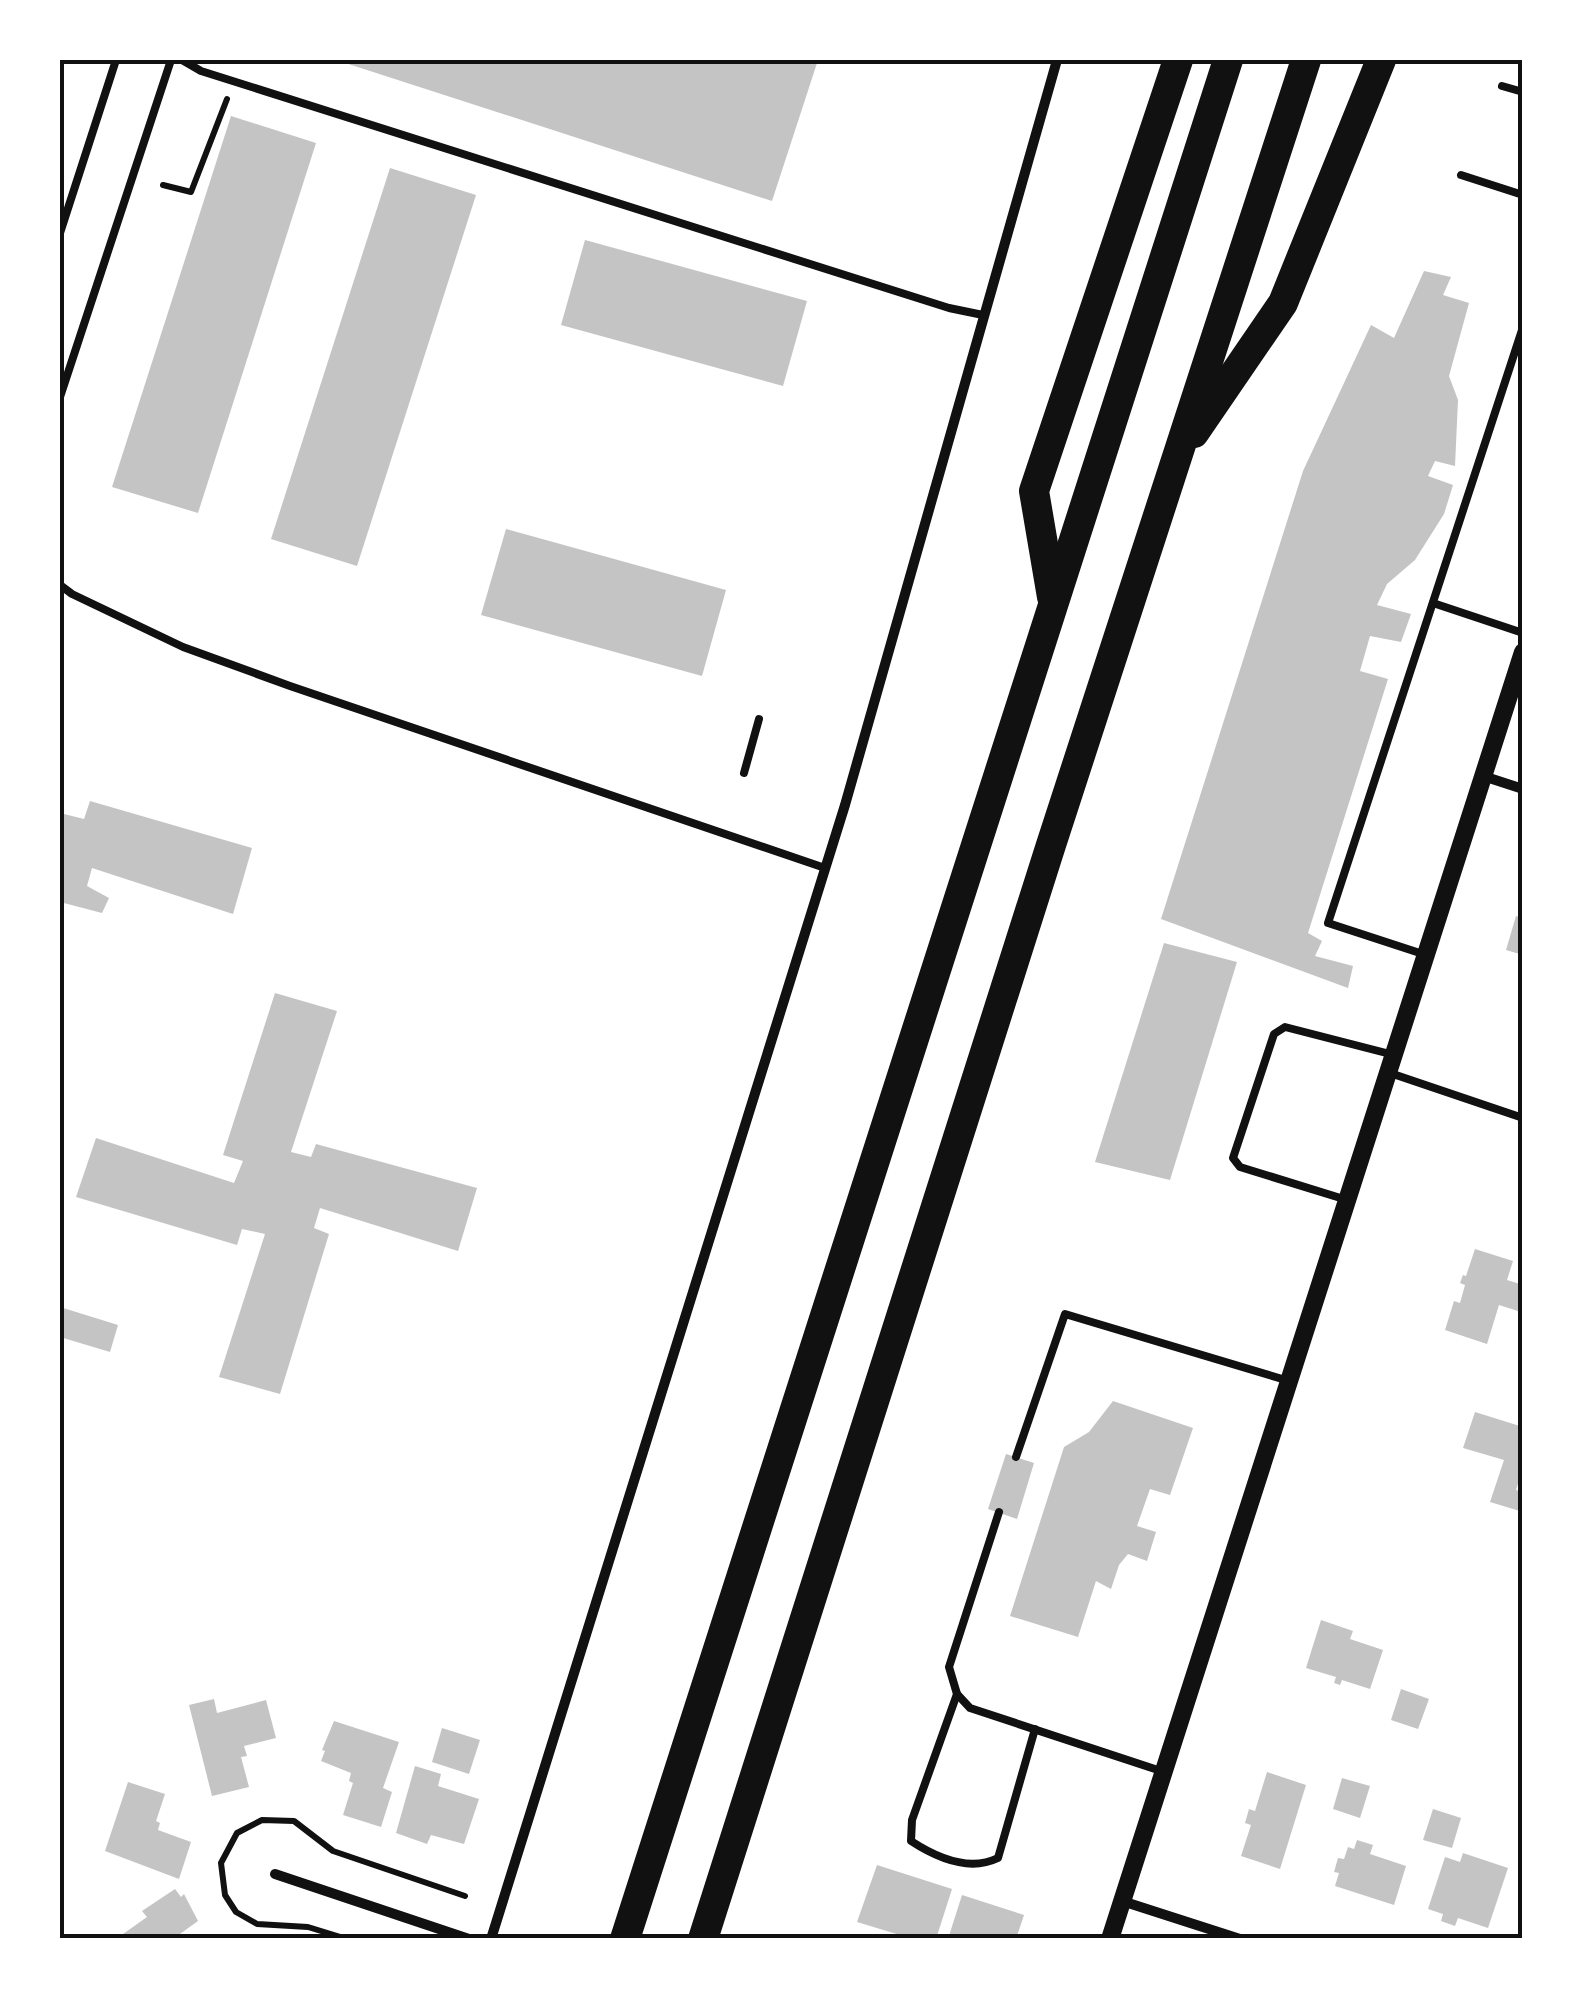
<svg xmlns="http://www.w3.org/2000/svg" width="1583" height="1999" font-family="'Golos Text',sans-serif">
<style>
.building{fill:#c4c4c4}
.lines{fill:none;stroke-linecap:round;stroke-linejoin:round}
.path{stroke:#111;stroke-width:6}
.service{stroke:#111;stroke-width:8}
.minor{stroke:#111;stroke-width:10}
.tertiary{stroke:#111;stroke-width:18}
.motorway{stroke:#111;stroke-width:30}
.neatline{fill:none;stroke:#111;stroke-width:4}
</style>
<rect width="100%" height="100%" fill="#fff"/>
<g class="building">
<polygon points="336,60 818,60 772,201"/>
<polygon points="231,116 316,143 198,513 112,487"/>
<polygon points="390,168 476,195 357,566 271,539"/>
<polygon points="585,240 807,301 783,386 561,325"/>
<polygon points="1424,271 1451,277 1443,295 1469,303 1449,376 1458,400 1455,466 1435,461 1428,476 1453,485 1444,514 1415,560 1387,584 1377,605 1411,614 1401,642 1370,636 1360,671 1388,679 1308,933 1322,941 1315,956 1353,966 1348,988 1161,919 1303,471 1371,325 1394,338"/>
<polygon points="506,529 726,590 702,676 481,615"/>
<polygon points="90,801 252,848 233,914 92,868 87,886 109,898 102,913 60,902 60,813 84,819"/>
<polygon points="1516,916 1523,918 1523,955 1506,950"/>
<polygon points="1164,943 1237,962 1170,1180 1095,1162"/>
<polygon points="275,993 337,1011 291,1152 311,1157 316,1144 477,1188 458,1251 320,1208 314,1228 329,1234 280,1394 219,1377 265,1234 242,1229 237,1245 76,1197 96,1138 234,1183 243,1161 223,1155"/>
<polygon points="1475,1249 1513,1261 1507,1280 1523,1285 1521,1312 1499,1305 1487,1344 1445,1330 1454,1301 1460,1303 1465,1285 1460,1283 1463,1275 1466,1276"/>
<polygon points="60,1307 118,1325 110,1352 60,1337"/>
<polygon points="1113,1401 1193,1428 1170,1495 1150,1489 1137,1526 1156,1532 1147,1561 1128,1554 1119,1565 1111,1589 1096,1581 1078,1637 1010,1616 1064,1447 1089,1432"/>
<polygon points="1475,1412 1523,1427 1523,1467 1516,1490 1523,1492 1523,1512 1490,1502 1504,1460 1463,1448"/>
<polygon points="1006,1454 1034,1463 1017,1519 988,1509"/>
<polygon points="1321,1620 1353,1631 1350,1639 1383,1650 1370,1689 1342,1680 1340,1685 1334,1683 1336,1677 1306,1668"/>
<polygon points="1401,1689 1429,1699 1418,1729 1391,1720"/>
<polygon points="214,1699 217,1713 266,1700 276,1738 244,1746 247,1756 241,1757 249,1787 212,1796 189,1705"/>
<polygon points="334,1721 399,1742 383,1788 392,1792 381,1827 343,1815 353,1783 349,1781 351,1773 321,1761 325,1751 322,1750"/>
<polygon points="442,1728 480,1740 469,1774 432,1762"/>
<polygon points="415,1766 441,1774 438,1786 479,1799 464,1844 431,1835 427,1844 396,1833"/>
<polygon points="1267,1772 1306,1785 1280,1869 1241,1856 1251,1825 1245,1823 1249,1809 1255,1811"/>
<polygon points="1342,1778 1370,1786 1360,1818 1333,1809"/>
<polygon points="128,1782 165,1794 156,1821 160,1823 158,1830 191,1842 179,1879 105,1851"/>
<polygon points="1433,1809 1461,1818 1452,1848 1423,1840"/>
<polygon points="1357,1840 1373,1845 1370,1854 1406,1866 1394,1905 1335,1886 1339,1873 1334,1872 1338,1858 1344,1859 1348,1847 1354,1849"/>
<polygon points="1463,1853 1508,1868 1488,1928 1458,1918 1455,1926 1441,1921 1443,1914 1428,1909 1445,1857 1460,1862"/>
<polygon points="877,1865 952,1889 936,1939 913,1939 857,1922"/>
<polygon points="175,1889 181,1897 184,1894 198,1921 173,1939 116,1939 147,1917 142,1911"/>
<polygon points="962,1895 1024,1915 1016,1939 948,1939"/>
</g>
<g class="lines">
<g class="path">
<polyline points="163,185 191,192 227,99"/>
<polyline points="347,1939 308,1927 257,1924 236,1912 225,1895 221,1863 237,1833 262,1820 294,1821 333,1851 465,1896"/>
</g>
<g class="service">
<polyline points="182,60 201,71 949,308 983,315"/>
<polyline points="1502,86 1523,92"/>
<polyline points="1461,175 1523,195"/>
<polyline points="60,233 116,60"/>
<polyline points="60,397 171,60"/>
<polyline points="60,585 72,594 183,647 290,686 825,868"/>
<polyline points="1433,603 1523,633"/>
<polyline points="744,773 759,719"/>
<polyline points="1426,955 1328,923 1523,327"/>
<polyline points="1390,1073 1523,1118"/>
<polyline points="1347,1200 1240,1167 1233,1158 1274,1034 1285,1027 1394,1055"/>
<polyline points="1016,1457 1065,1314 1289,1381"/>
<polyline points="999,1512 949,1667 957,1694 970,1708 1161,1771"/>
<path d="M957,1694L912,1820L911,1841C937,1858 969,1872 998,1858L1035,1729"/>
</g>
<g class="minor">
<polyline points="1483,776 1523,789"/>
<polyline points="275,1874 469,1939"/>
<polyline points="1122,1901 1240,1939"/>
<polyline points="491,1939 845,805 1057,60"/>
</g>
<polyline class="tertiary" points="1110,1939 1523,652"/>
<g class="motorway">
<polyline points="1194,433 1283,303 1381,60"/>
<polyline points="1052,597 1034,491 1178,60"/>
<polyline points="625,1939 1228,60"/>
<polyline points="703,1939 1050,848 1306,60"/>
</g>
</g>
<rect width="1583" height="1999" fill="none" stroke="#ffffff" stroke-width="125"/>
<rect x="62" y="62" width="1458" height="1874" class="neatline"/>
</svg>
